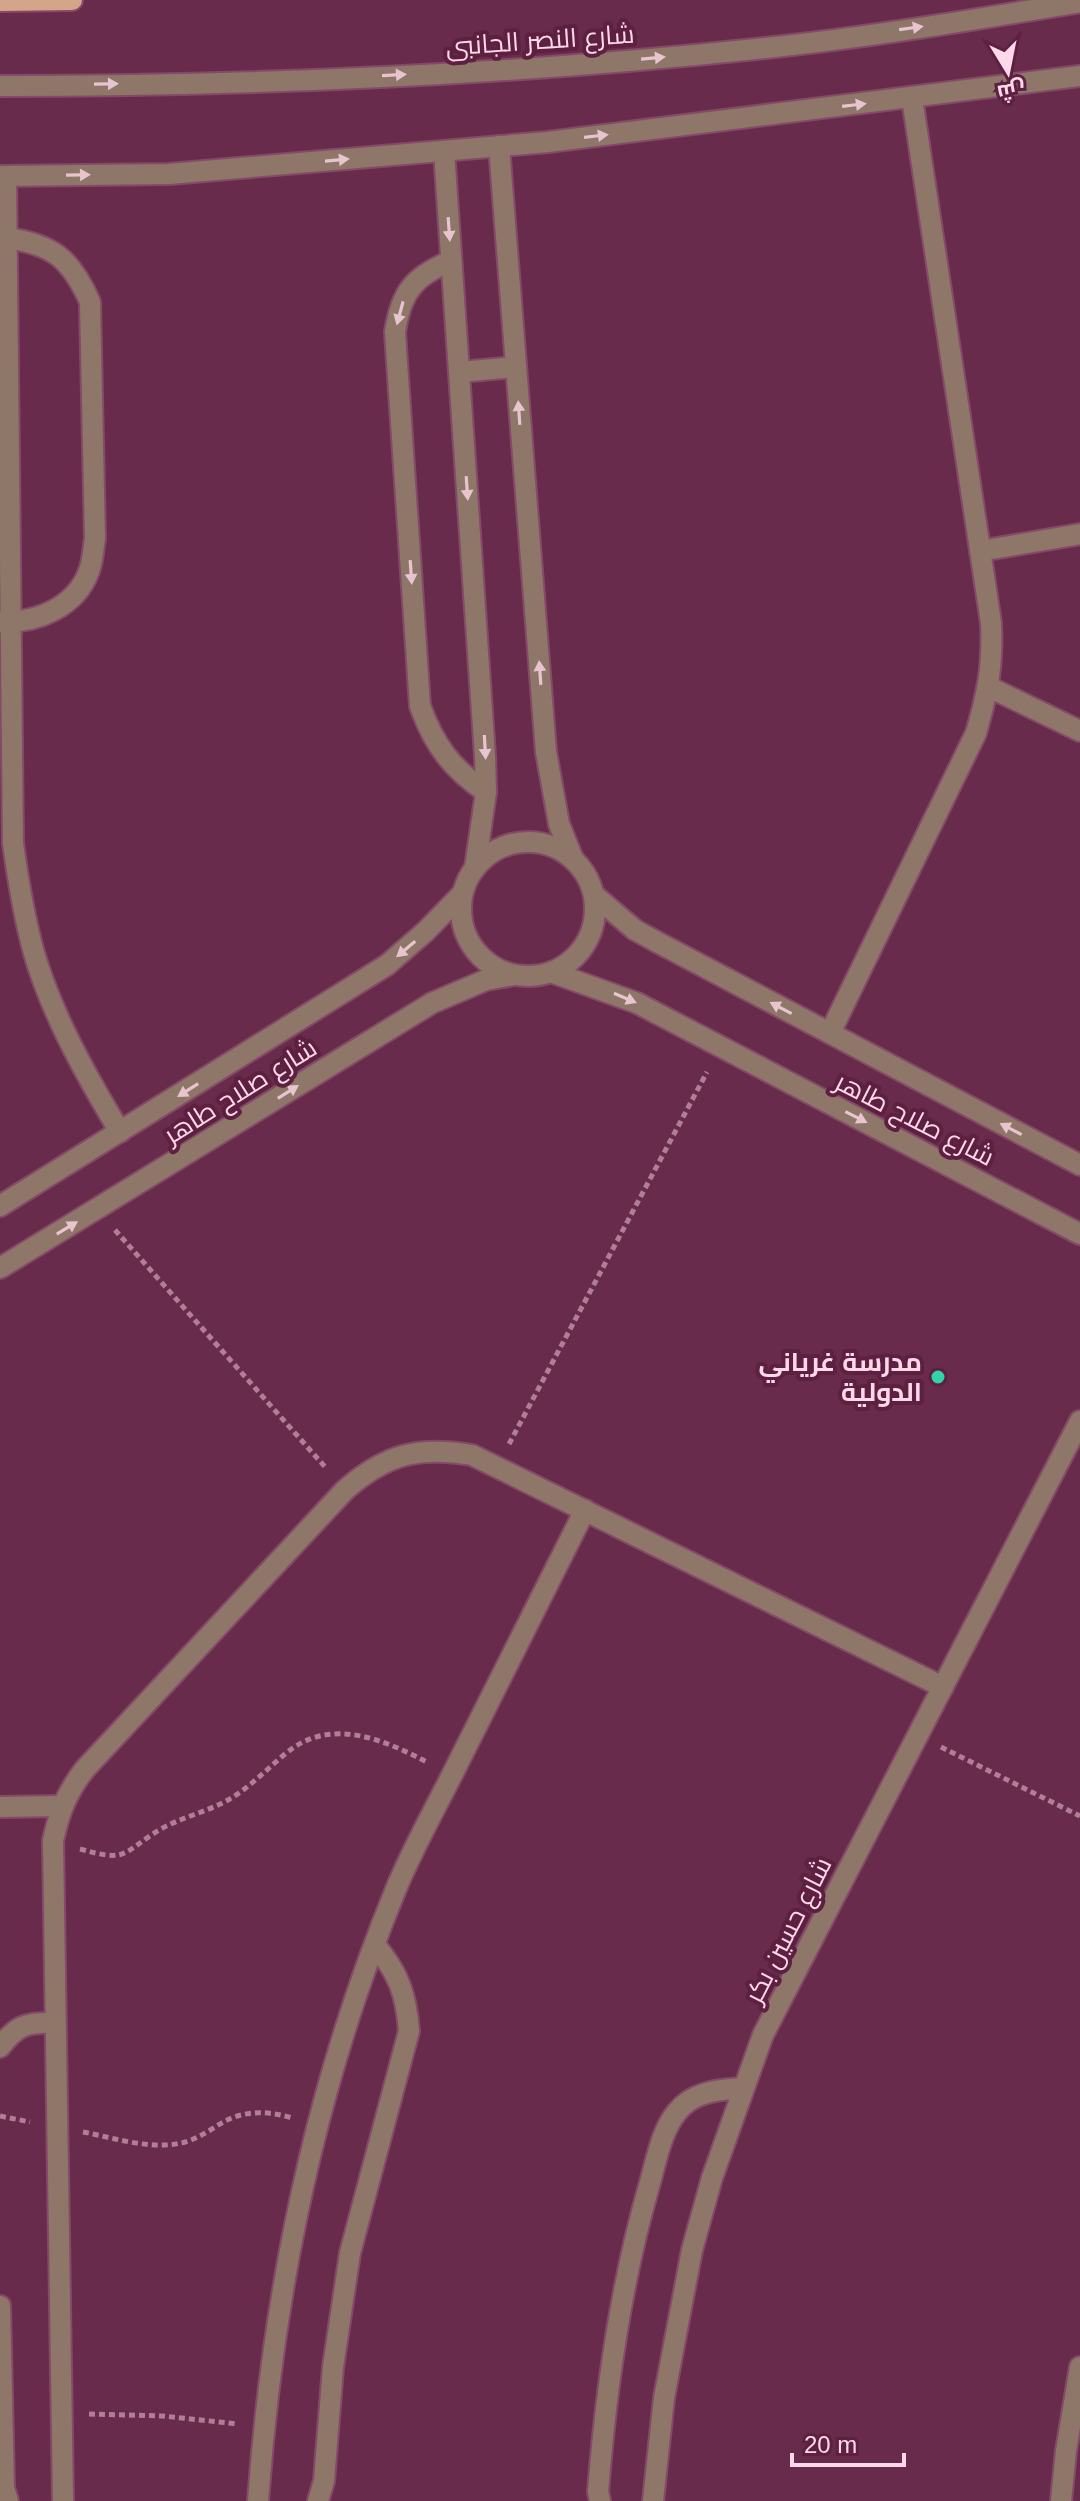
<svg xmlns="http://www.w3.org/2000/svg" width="1080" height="2501" font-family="Helvetica,Cairo,sans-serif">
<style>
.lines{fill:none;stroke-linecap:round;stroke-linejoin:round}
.minor-casing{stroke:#844a67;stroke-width:24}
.major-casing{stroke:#844a67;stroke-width:24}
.path{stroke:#b17e96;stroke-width:5;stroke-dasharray:6 4;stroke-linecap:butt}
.minor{stroke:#8e7669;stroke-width:20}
.major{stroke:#d5a58a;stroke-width:20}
.oneway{fill:#e8c4cf}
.poi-dot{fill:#31d4a9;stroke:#5d2041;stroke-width:3}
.labels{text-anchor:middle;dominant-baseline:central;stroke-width:8;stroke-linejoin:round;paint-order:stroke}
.street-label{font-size:26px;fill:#ffd8e9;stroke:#5d2041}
.poi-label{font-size:26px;font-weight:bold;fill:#ffd8e9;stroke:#5d2041;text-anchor:end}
</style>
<rect width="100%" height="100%" fill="#692b4b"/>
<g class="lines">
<defs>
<g id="minor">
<path d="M0,86C252,86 505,75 756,49C864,38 973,20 1080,2"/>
<polyline points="499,146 546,752 559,824 573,859"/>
<polyline points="444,151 485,756 486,792 475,868"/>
<polyline points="0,176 169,174 548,142 1080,76"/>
<path d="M6,176L13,843C18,880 24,917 34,953C52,1015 87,1077 120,1132"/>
<path d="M451,261C414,276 401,292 395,332L420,706C434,745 452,769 486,792"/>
<polyline points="459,372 516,367"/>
<polyline points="980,551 1080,534"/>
<path d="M1,622C37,623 76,607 89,571C93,561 93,549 95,539L90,302C71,259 53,244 6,238"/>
<polyline points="989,687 1080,731"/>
<circle cx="528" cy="909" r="67"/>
<polyline points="594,895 635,930 659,943 1080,1165"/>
<polyline points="551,972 637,1003 1080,1234"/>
<path d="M830,1033L976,733C988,691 993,666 991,623L912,98"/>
<polyline points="0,1206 387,965 426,931 462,894"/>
<polyline points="0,1268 432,1003 486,980 514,975"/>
<polyline points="0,1807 61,1806"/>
<path d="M0,2047C17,2025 27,2022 54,2023"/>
<polyline points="0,2306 4,2488 8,2501"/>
<path d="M63,2501L53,1841C59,1812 67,1792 85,1769L345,1490C386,1454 418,1446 472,1455L943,1687"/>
<path d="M258,2501C273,2292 316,2083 396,1889C414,1845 439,1802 460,1759C502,1676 543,1593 585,1510"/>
<path d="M318,2501L324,2481L333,2367L350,2253L409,2031C406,1994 399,1974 375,1945"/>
<path d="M600,2501L598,2492C606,2388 620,2287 649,2186C656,2162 661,2131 677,2112C693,2091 719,2090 743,2088"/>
<polyline points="653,2501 664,2398 692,2250 712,2178 763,2035 1080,1421"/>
<polyline points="1061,2501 1066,2451 1080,2367"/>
</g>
<polyline id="major" points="0,1 72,0"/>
</defs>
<use href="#minor" class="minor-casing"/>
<use href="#major" class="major-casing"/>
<g class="path">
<polyline points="115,1230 326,1468"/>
<polyline points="509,1444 707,1072"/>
<polyline points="941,1747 1080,1816"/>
<path d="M80,1849C129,1863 121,1853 161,1829C182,1817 207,1812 228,1800C249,1788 266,1770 285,1754C330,1716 382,1739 427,1762"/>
<polyline points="0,2116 30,2122"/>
<path d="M83,2132C115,2138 149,2150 181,2143C197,2140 211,2129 225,2121C247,2110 269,2111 292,2118"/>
<polyline points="89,2414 163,2416 238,2424"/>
</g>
<use href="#minor" class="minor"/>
<use href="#major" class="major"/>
</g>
<defs><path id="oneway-solid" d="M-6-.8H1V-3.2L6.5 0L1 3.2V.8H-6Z" transform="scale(2)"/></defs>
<g class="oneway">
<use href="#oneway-solid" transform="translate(911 28) rotate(-8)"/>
<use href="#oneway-solid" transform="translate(653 58) rotate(-5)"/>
<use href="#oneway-solid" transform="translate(394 75) rotate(-3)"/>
<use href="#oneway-solid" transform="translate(106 84) rotate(-1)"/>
<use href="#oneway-solid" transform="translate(854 105) rotate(-7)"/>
<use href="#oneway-solid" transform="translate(596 136) rotate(-7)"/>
<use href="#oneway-solid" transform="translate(337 160) rotate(-5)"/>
<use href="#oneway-solid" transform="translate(78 175) rotate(-1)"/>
<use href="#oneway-solid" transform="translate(449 229) rotate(86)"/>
<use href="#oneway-solid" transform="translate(400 313) rotate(105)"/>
<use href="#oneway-solid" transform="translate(519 413) rotate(-94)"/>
<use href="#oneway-solid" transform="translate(467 488) rotate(86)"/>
<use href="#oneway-solid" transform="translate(411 572) rotate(86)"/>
<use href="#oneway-solid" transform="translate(540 673) rotate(-94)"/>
<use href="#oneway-solid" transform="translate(485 747) rotate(87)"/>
<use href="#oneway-solid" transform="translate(406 949) rotate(140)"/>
<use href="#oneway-solid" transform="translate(625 998) rotate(23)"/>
<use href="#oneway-solid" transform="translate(781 1008) rotate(-152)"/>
<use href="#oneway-solid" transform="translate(188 1090) rotate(148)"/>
<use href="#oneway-solid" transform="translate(288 1092) rotate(-32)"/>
<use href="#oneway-solid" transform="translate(856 1117) rotate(27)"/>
<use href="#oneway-solid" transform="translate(1011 1129) rotate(-152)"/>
<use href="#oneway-solid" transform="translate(67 1228) rotate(-31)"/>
</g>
<circle class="poi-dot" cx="938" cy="1377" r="8"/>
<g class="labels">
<g class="street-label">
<text transform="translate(540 40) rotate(-4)">شارع النصر الجانبى</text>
<text transform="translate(240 1091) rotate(-32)">شارع صلاح طاهر</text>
<text transform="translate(915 1119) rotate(27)">شارع صلاح طاهر</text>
<text transform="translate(788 1930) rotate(-63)">شارع حسين بكر</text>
</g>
<g class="poi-label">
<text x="922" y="1362">مدرسة غرياني<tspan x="922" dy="30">الدولية</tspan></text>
</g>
</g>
<g transform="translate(1008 72) rotate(170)" stroke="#5d2041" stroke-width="6" paint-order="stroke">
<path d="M0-6L14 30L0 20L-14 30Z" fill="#ffd8e9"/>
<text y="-12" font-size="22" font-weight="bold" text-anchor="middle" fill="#ffd8e9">ش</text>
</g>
<path d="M792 2453v12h112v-12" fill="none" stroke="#ffd8e9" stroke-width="4"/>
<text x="804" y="2453" font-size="24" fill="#ffd8e9" stroke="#5d2041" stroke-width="6" paint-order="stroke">20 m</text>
</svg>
